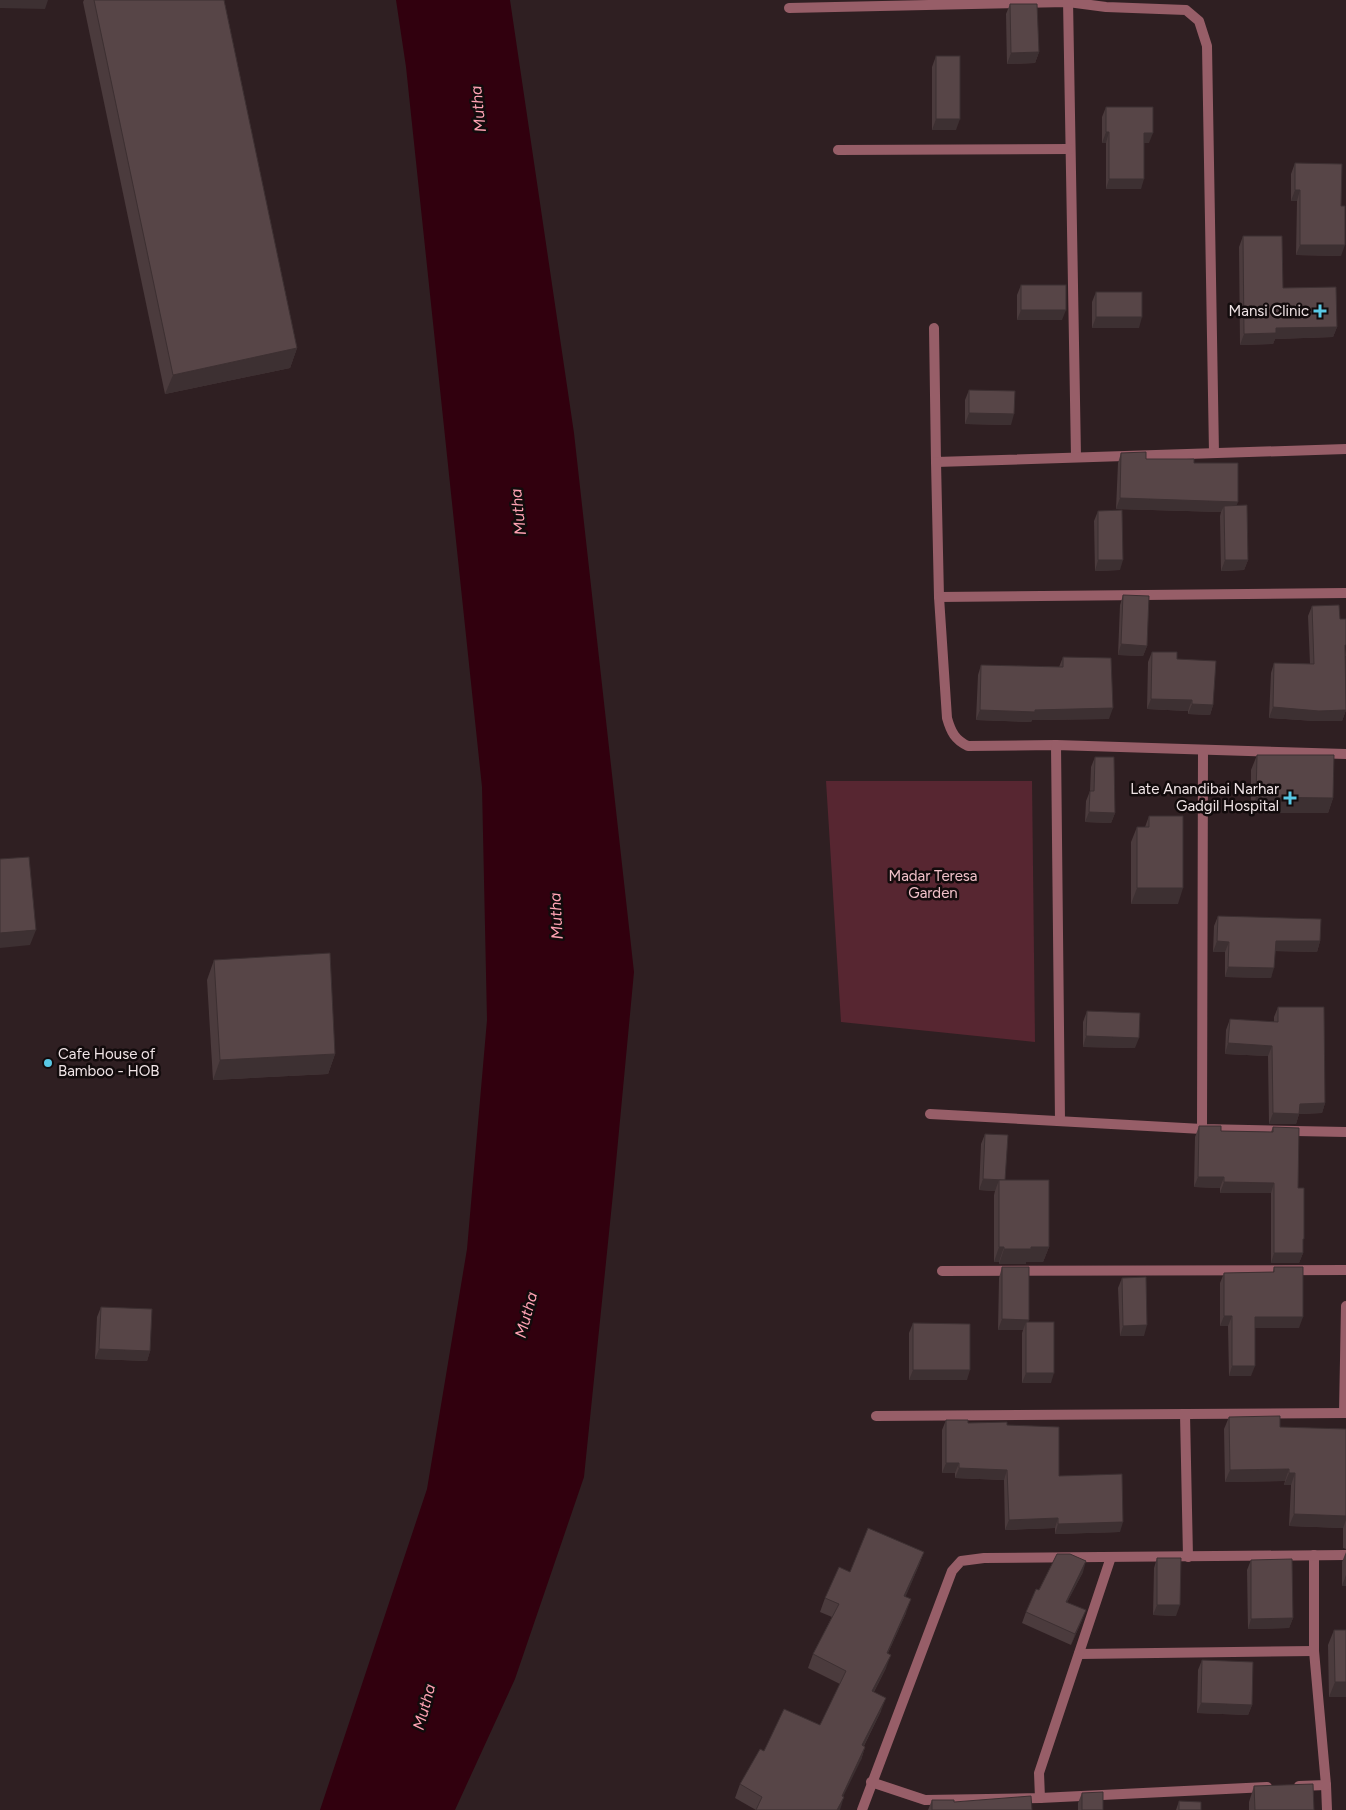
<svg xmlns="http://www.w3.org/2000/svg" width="1346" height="1810" font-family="Figtree,sans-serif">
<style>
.green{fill:#572631}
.water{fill:#31000e}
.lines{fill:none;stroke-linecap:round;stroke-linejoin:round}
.minor{stroke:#975e68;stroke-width:10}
.tertiary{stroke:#975e68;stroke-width:10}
.wall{fill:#4b3b3d}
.shaded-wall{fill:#3d3032}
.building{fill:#574547;stroke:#3d3032}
.poi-dot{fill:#59c8e5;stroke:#120b0c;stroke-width:2}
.labels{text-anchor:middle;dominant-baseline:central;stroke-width:5;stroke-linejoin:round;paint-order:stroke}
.poi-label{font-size:15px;fill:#f0e4e6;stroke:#120b0c;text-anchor:end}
.park-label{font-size:15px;fill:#f1c1c9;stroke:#120b0c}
.water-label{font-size:16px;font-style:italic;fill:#ffa3b4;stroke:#120b0c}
</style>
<rect width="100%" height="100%" fill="#2f1f22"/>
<polygon class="green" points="826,781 1032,781 1035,1042 841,1022"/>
<polygon class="water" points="396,0 510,0 574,433 634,972 614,1184 584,1477 515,1679 455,1810 320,1810 427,1489 467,1249 487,1020 482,787 406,67"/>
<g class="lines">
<g class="minor">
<polyline points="1068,0 1076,457"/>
<polyline points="789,8 1068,2 1106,7 1186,10 1199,21 1207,46 1214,453"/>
<polyline points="838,150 1070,149"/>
<polyline points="934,328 936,462 1346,449"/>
<path d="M936,462L939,597L947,718C951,732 955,740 968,746L1056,745L1346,754"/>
<polyline points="939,597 1346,593"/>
<polyline points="1056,745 1060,1121"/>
<polyline points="930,1114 1202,1129 1346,1132"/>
<polyline points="1202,1129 1203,750"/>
<polyline points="942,1271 1346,1270"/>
<polyline points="1344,1413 1346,1306"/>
<polyline points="1185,1414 1188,1557"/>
<polyline points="1079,1654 1314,1651"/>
<polyline points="871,1782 925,1800 1040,1798 1267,1787"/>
<polyline points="1326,1785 1327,1810"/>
<polyline points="1299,1786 1326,1785 1314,1651 1314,1555"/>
<polyline points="1040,1798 1039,1773 1111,1557"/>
<polyline points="862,1810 952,1571 961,1561 984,1558 1346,1555"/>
</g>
<polyline class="tertiary" points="876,1416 1346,1413"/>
</g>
<g class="wall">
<polygon points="84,0 224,0 297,348 290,368 165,394 83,2"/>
<polygon points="1010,4 1039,52 1035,63 1007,64 1006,14"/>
<polygon points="936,56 956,130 932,130 932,67"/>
<polygon points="1106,107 1149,143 1144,143 1141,189 1106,189 1106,143 1102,143 1102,117"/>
<polygon points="1295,163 1341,256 1296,255 1297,201 1291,201 1291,174"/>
<polygon points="1243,236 1283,288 1337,327 1333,337 1275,339 1273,344 1240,345 1239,247"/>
<polygon points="1021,285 1062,320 1017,320 1017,295"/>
<polygon points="1096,292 1139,328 1092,328 1092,302"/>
<polygon points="969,390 1011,425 965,424 965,400"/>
<polygon points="1121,453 1146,459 1194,463 1236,505 1248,560 1244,570 1221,571 1220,516 1221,512 1116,509 1118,463"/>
<polygon points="1098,511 1120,570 1095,571 1094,521"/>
<polygon points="1123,595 1147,646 1143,656 1118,655 1120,605"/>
<polygon points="1312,606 1340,619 1346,656 1345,656 1346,710 1342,721 1315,721 1269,718 1271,673 1274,663 1310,664 1308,616"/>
<polygon points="1152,652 1177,659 1213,705 1210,715 1188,714 1188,711 1147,709 1148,662"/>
<polygon points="1063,657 1109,719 1032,720 1031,722 976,720 978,675 981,665 1059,667"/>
<polygon points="1257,755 1333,798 1328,813 1251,813 1251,770"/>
<polygon points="1095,757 1115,813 1111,823 1085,822 1086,801 1090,791 1091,767"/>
<polygon points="1149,816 1178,904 1131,904 1131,842 1137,827 1145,827"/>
<polygon points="1218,916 1320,941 1317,952 1275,951 1271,978 1225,977 1225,952 1213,952 1214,926"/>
<polygon points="214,960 335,1054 328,1074 213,1080 207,980"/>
<polygon points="1278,1007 1325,1103 1322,1113 1299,1114 1296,1124 1269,1124 1268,1056 1225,1054 1226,1030 1230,1019 1274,1022 1274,1017"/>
<polygon points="1087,1011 1135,1048 1083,1047 1083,1022"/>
<polygon points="1199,1126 1221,1131 1271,1132 1273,1127 1298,1188 1303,1243 1303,1253 1299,1263 1271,1263 1271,1193 1220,1193 1220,1188 1194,1187 1195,1137"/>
<polygon points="985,1134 1005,1180 1049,1247 1043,1262 1026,1262 1026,1264 999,1264 999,1262 994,1262 994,1195 995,1191 979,1190 981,1144"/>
<polygon points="1002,1267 1028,1322 1051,1383 1022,1383 1022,1333 1023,1330 998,1330 999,1278"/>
<polygon points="1274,1267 1299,1328 1255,1328 1251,1376 1229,1376 1228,1326 1220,1326 1220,1283 1224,1273 1273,1272"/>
<polygon points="1122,1278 1144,1336 1120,1336 1118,1288"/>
<polygon points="101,1307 150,1351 147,1361 95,1359 97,1317"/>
<polygon points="913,1323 967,1380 909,1380 909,1333"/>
<polygon points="1229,1417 1280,1427 1346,1429 1346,1549 1343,1548 1343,1528 1289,1526 1291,1485 1284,1485 1285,1481 1225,1482 1224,1429"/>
<polygon points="946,1420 968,1423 1007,1425 1059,1476 1120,1532 1055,1534 1055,1528 1005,1530 1004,1480 955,1478 955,1473 942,1473 942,1430"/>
<polygon points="924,1552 919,1565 905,1597 906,1613 888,1653 886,1668 874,1692 881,1711 864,1746 865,1747 861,1760 756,1810 735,1798 740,1784 764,1751 820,1725 840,1684 808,1668 813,1654 832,1617 820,1612 825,1598 850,1572"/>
<polygon points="1346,1552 1346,1586 1342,1586 1342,1562"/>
<polygon points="1157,1558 1176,1616 1153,1615 1154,1568"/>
<polygon points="1251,1560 1293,1618 1289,1628 1248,1629 1247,1570"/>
<polygon points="1083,1572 1067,1602 1082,1620 1071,1645 1022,1623 1026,1612 1039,1590"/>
<polygon points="1334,1630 1346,1697 1329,1697 1328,1645"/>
<polygon points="1202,1660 1252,1705 1248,1715 1197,1713 1198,1670"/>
<polygon points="1254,1786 1314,1810 1249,1810 1249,1802"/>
<polygon points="1082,1793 1103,1810 1078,1810 1078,1803"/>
<polygon points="932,1800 954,1802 1032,1810 928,1810"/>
<polygon points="1179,1801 1201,1810 1176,1810"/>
</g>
<g class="shaded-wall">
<polygon points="0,0 48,0 45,9 0,8"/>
<polygon points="1039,52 1035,63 1007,64 1011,53"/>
<polygon points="936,119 960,119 956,130 932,130"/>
<polygon points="1106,132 1109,132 1106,143 1102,143"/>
<polygon points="1144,133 1153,133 1149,143 1141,143"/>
<polygon points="1109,179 1144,179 1141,189 1106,189"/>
<polygon points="1295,190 1300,190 1297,201 1291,201"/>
<polygon points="1300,245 1345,245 1341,256 1296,255"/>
<polygon points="1021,310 1066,310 1062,320 1017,320"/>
<polygon points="1096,317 1142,317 1139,328 1092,328"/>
<polygon points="1337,327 1333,337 1275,339 1273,344 1240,345 1244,334 1276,328"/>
<polygon points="297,348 290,368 165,394 173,375"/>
<polygon points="969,413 1014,414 1011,425 965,424"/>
<polygon points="1120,498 1238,502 1234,512 1224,506 1221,512 1116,509"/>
<polygon points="1098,560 1123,560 1120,570 1095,571"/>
<polygon points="1225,560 1248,560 1244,570 1221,571"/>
<polygon points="1121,644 1147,646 1143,656 1118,655"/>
<polygon points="1151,699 1192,700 1188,711 1147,709"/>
<polygon points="1192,704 1213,705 1210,715 1188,714"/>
<polygon points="1273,707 1346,710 1342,721 1315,721 1269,718"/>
<polygon points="1113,708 1109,719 1032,720 1031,722 976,720 980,710"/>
<polygon points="1256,797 1333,798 1328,813 1251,813"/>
<polygon points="1089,812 1115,813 1111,823 1085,822"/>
<polygon points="1137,888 1183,888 1178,904 1131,904"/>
<polygon points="36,930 30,945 0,948 0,933"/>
<polygon points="1217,941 1229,942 1225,952 1213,952"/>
<polygon points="1276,941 1320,941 1317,952 1272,951"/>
<polygon points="1228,967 1274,968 1271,978 1225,977"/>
<polygon points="1086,1036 1139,1038 1135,1048 1083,1047"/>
<polygon points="1228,1043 1272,1046 1268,1056 1225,1054"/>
<polygon points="335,1054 328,1074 213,1080 220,1060"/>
<polygon points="1325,1103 1322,1113 1299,1114 1296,1124 1269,1124 1273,1113 1300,1104"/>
<polygon points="1198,1177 1224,1177 1220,1188 1194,1187"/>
<polygon points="983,1179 999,1180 995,1191 979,1190"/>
<polygon points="1224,1182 1274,1183 1271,1193 1220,1193"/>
<polygon points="999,1247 1004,1247 999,1262 994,1262"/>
<polygon points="1031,1247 1049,1247 1043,1262 1026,1262 1026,1264 999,1264 1004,1249"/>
<polygon points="1274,1253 1303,1253 1299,1263 1271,1263"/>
<polygon points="1224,1316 1232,1316 1228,1326 1220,1326"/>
<polygon points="1255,1317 1303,1317 1299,1328 1251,1328"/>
<polygon points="1002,1319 1029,1320 1026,1329 1026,1322 1023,1330 998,1330"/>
<polygon points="1147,1325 1144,1336 1120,1336 1123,1326"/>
<polygon points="99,1349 150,1351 147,1361 95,1359"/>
<polygon points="1232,1366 1255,1366 1251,1376 1229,1376"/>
<polygon points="913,1370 970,1370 967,1380 909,1380"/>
<polygon points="1026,1373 1054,1373 1051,1383 1022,1383"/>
<polygon points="946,1463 959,1463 955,1473 942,1473"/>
<polygon points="959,1468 1007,1470 1004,1480 955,1478"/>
<polygon points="1289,1469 1285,1481 1225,1482 1230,1470"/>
<polygon points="1289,1473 1295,1473 1291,1485 1284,1485"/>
<polygon points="1294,1514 1346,1516 1346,1520 1343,1528 1289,1526"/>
<polygon points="1058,1518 1055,1528 1005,1530 1009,1520"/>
<polygon points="1123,1522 1120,1532 1055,1534 1058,1524"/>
<polygon points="924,1552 919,1565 900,1610 904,1596"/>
<polygon points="1086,1561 1083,1572 1062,1612 1066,1602"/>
<polygon points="1346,1575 1346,1586 1342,1586"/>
<polygon points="911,1599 906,1613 882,1666 887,1653"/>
<polygon points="1157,1605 1180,1605 1176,1616 1153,1615"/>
<polygon points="1086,1610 1082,1620 1071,1645 1075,1634"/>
<polygon points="1293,1618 1289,1628 1248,1629 1251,1619"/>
<polygon points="891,1655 886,1668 867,1705 872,1691"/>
<polygon points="1335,1682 1346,1682 1346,1697 1329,1697"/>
<polygon points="886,1698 881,1711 857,1759 862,1745"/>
<polygon points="1201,1703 1252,1705 1248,1715 1197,1713"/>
<polygon points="865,1747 861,1760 837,1809 842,1796"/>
<polygon points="844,1797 840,1810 837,1810"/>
</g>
<g class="building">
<polygon points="94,0 224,0 297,348 173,375"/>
<polygon points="1010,4 1037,4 1039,52 1011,53"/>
<rect x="936" y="56" width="24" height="63"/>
<polygon points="1106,107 1153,107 1153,133 1144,133 1144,179 1109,179 1109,132 1106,132"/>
<polygon points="1295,163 1342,164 1341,206 1345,206 1345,245 1300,245 1300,190 1295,190"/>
<polygon points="1243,236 1282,236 1283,288 1336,287 1337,327 1276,328 1276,333 1244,334"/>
<rect x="1021" y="285" width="45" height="25"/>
<rect x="1096" y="292" width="46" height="25"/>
<polygon points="969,390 1015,391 1014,414 969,413"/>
<polygon points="1146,452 1146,459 1194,459 1194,463 1238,463 1238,502 1120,498 1121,453"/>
<polygon points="1247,505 1248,560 1225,560 1224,506"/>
<polygon points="1122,510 1123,560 1098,560 1098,511"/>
<polygon points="1123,595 1149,596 1147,646 1121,644"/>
<polygon points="1339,605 1340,619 1346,619 1346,645 1345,645 1346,710 1319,711 1273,707 1274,663 1314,664 1312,606"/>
<polygon points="1152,652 1177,652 1177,659 1216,661 1213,705 1192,704 1192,700 1151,699"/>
<polygon points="1063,657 1111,658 1113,708 1035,710 1035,712 980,710 981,665 1063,667"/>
<polygon points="1257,755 1334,755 1333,798 1256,797"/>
<polygon points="1095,757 1114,757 1115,813 1089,812 1090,791 1094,791"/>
<polygon points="1149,816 1183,816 1183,888 1137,888 1137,827 1149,827"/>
<polygon points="29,857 36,930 0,933 0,859"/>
<polygon points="1218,916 1321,919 1320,941 1276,941 1274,968 1228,967 1229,942 1217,941"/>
<polygon points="330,953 335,1054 220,1060 214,960"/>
<polygon points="1278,1007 1324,1007 1325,1103 1300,1104 1299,1114 1273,1113 1272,1046 1228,1043 1230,1019 1278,1022"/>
<polygon points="1087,1011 1140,1013 1139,1038 1086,1036"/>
<polygon points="1199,1126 1221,1126 1221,1131 1273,1132 1273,1127 1299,1128 1298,1188 1304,1188 1304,1239 1303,1239 1303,1253 1274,1253 1274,1183 1224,1182 1224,1177 1198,1177"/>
<polygon points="985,1134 1008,1135 1005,1180 983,1179"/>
<polygon points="999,1180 1049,1180 1049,1247 1031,1247 1031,1249 1004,1249 1004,1247 999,1247"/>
<polygon points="1002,1267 1029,1267 1029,1320 1002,1319"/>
<polygon points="1274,1267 1303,1267 1303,1317 1255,1317 1255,1366 1232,1366 1232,1316 1224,1316 1224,1273 1274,1272"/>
<polygon points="1146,1277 1147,1325 1123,1326 1122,1278"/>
<polygon points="101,1307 152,1309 150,1351 99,1349"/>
<rect x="1026" y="1322" width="28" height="51"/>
<polygon points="913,1323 970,1324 970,1370 913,1370"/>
<polygon points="1280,1416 1280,1427 1346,1429 1346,1516 1294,1514 1295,1473 1289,1473 1289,1469 1230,1470 1229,1417"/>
<polygon points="946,1420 968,1420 968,1423 1007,1422 1007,1425 1059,1427 1059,1476 1122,1474 1123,1522 1058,1524 1058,1518 1009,1520 1007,1470 959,1468 959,1463 946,1463"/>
<polygon points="868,1528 924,1552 904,1596 911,1599 887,1653 891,1655 872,1691 886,1698 862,1745 865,1747 842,1796 844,1797 837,1810 756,1810 762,1797 740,1784 760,1749 764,1751 784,1709 820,1725 846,1671 813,1654 839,1604 825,1598 839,1567 850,1572"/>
<polygon points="1057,1554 1070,1554 1086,1561 1066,1602 1086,1610 1075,1634 1026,1612 1036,1589 1039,1590"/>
<polygon points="1157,1558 1181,1558 1180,1605 1157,1605"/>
<polygon points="1292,1559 1293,1618 1251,1619 1251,1560"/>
<polygon points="1334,1630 1346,1630 1346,1682 1335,1682"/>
<polygon points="1202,1660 1253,1662 1252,1705 1201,1703"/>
<polygon points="1313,1784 1314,1810 1255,1810 1254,1786"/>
<polygon points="1103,1792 1103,1810 1082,1810 1082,1793"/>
<polygon points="1031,1796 1032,1810 932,1810 932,1800 954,1800 954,1802"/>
<polygon points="1179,1801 1201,1802 1201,1810 1179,1810"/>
</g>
<g class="poi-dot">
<path d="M1317.5 303.5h5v5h5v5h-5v5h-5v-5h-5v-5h5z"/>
<path d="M1287.5 790.5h5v5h5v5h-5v5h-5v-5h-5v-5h5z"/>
<circle cx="48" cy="1063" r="5"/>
</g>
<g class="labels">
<g class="poi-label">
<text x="1309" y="311">Mansi Clinic</text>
<text x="1279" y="789">Late Anandibai Narhar<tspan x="1279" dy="17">Gadgil Hospital</tspan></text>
<text x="58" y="1054" text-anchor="start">Cafe House of<tspan x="58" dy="17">Bamboo - HOB</tspan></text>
</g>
<g class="park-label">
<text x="933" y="876">Madar Teresa<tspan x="933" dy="17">Garden</tspan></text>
</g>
<g class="water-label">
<text transform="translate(478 109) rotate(-96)">Mutha</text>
<text transform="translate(518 512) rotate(-96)">Mutha</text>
<text transform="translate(556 916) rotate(-93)">Mutha</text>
<text transform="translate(526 1315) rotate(-75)">Mutha</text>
<text transform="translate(424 1707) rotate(-75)">Mutha</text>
</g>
</g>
</svg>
